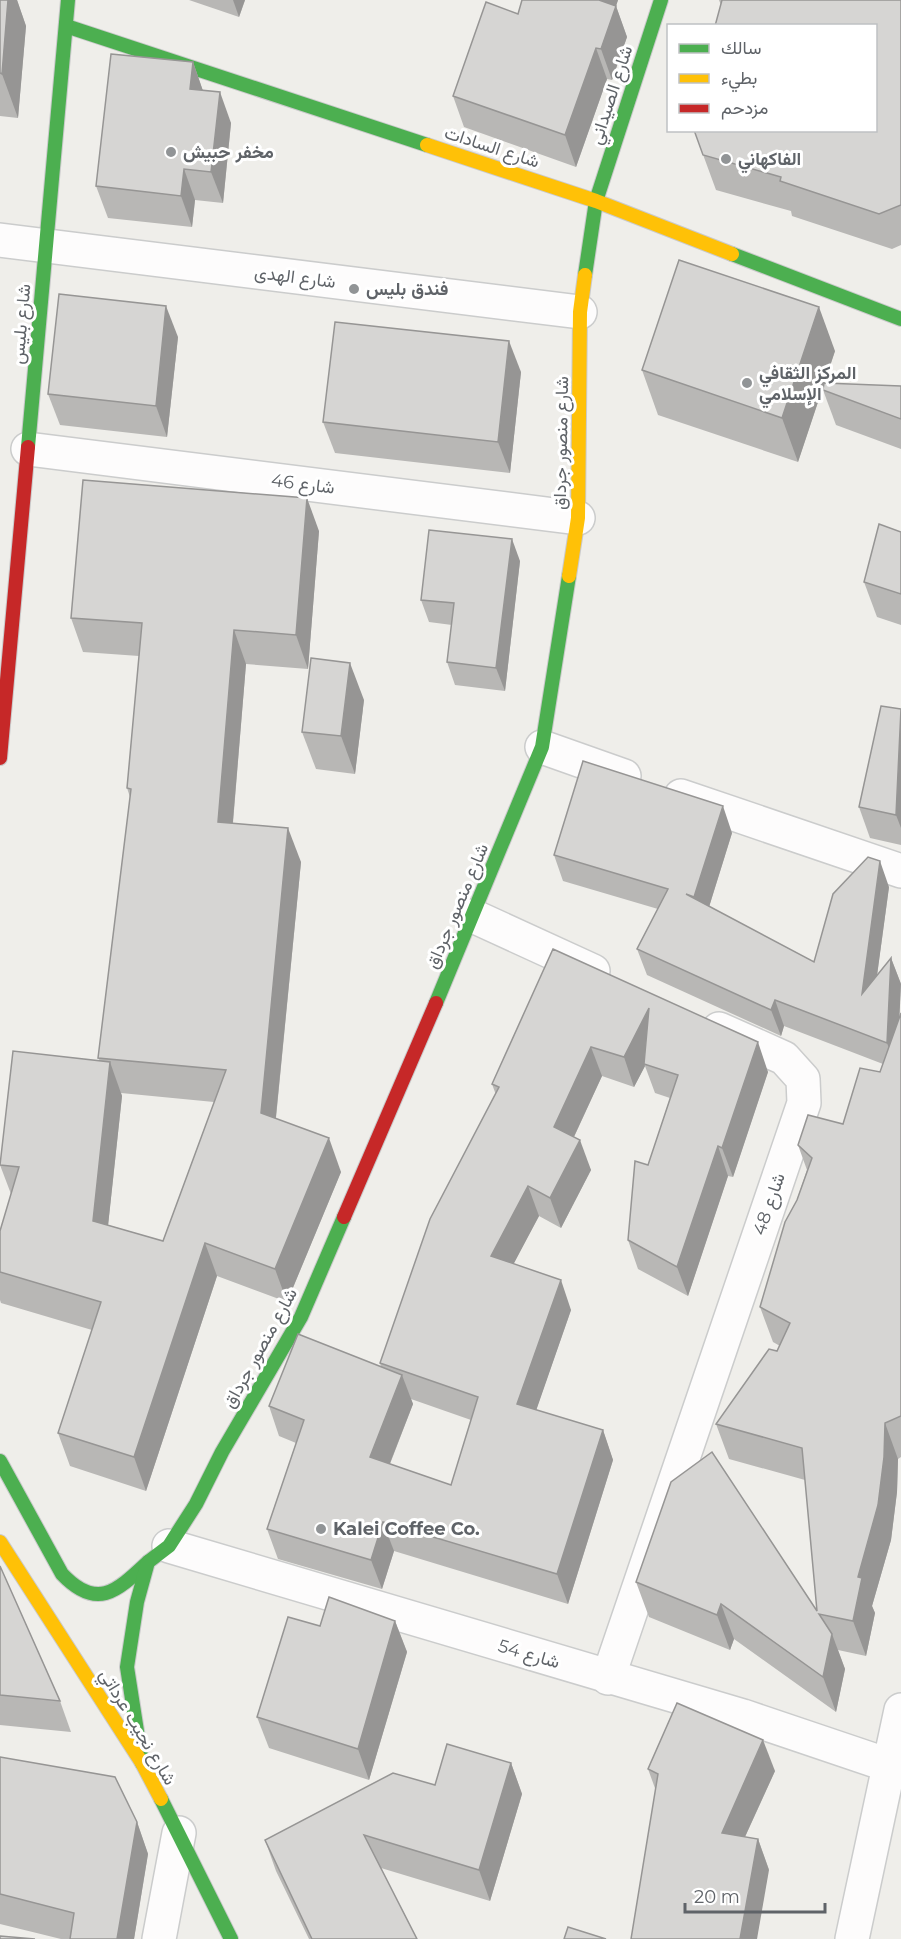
<svg xmlns="http://www.w3.org/2000/svg" width="901" height="1939" font-family="Montserrat,Vazirmatn,sans-serif">
<style>
.lines{fill:none;stroke-linecap:round;stroke-linejoin:round}
.street-casing{stroke:#cbcccc;stroke-width:36}
.fast-casing{stroke:#cacacb;stroke-width:16}
.slow-casing{stroke:#cacacb;stroke-width:16}
.jam-casing{stroke:#cacacb;stroke-width:16}
.street{stroke:#fdfcfc;stroke-width:33}
.fast{stroke:#4caf50;stroke-width:14}
.slow{stroke:#ffc107;stroke-width:14}
.jam{stroke:#c62828;stroke-width:14}
.wall{fill:#b8b7b5;fill-rule:evenodd}
.shaded-wall{fill:#969594}
.building{fill:#d6d5d3;stroke:#969594;stroke-width:1.5}
.poi-dot{fill:#919496;stroke:#fff;stroke-width:2}
.labels{text-anchor:middle;dominant-baseline:central;stroke-width:6;stroke-linejoin:round;paint-order:stroke}
.street-label{font-size:18px;fill:#5f6368;stroke:#fff}
.poi-label{font-size:18px;font-weight:bold;fill:#5f6368;stroke:#fff;text-anchor:start}
</style>
<rect width="100%" height="100%" fill="#efeeea"/>
<g class="lines">
<defs>
<g id="street">
<polyline points="0,240 580,312"/>
<polyline points="28,449 578,518"/>
<polyline points="542,747 624,776"/>
<polyline points="681,796 901,871"/>
<polyline points="473,916 593,971"/>
<polyline points="169,1546 743,1716 888,1765"/>
<polyline points="608,1678 804,1103 803,1079 784,1058 719,1029"/>
<polyline points="159,1939 179,1833"/>
<polyline points="852,1939 901,1710"/>
</g>
<g id="fast">
<polyline points="66,26 427,145"/>
<polyline points="732,254 901,319"/>
<polyline points="585,275 596,201 661,0"/>
<polyline points="28,447 68,0"/>
<polyline points="436,1003 542,747 569,576"/>
<path d="M0,1461L62,1574C97,1611 117,1591 148,1562"/>
<polyline points="142,1763 127,1667 137,1602 148,1562 169,1546 196,1504 222,1452 301,1317 344,1217"/>
<polyline points="161,1799 231,1939"/>
</g>
<g id="slow">
<polyline points="427,145 596,201 732,254"/>
<polyline points="569,576 578,518 580,312 585,275"/>
<polyline points="0,1542 142,1763 161,1799"/>
</g>
<g id="jam">
<polyline points="0,758 28,447"/>
<polyline points="344,1217 436,1003"/>
</g>
</defs>
<use href="#street" class="street-casing"/>
<use href="#fast" class="fast-casing"/>
<use href="#slow" class="slow-casing"/>
<use href="#jam" class="jam-casing"/>
<use href="#street" class="street"/>
<use href="#fast" class="fast"/>
<use href="#slow" class="slow"/>
<use href="#jam" class="jam"/>
</g>
<g class="wall">
<polygon points="0,0 17,0 26,26 18,118 0,116"/>
<polygon points="189,0 245,0 239,17"/>
<polygon points="522,0 618,0 616,6 627,37 612,80 607,79 576,167 464,127 453,96 518,14"/>
<polygon points="719,0 901,0 901,245 892,249 792,216 791,211 716,190 694,130 721,5"/>
<polygon points="193,62 203,91 231,123 223,203 195,200 192,227 108,218 96,186"/>
<polygon points="178,337 167,437 60,425 48,394"/>
<polygon points="835,351 798,462 658,415 642,370"/>
<polygon points="521,372 510,473 335,453 323,422"/>
<polygon points="901,386 901,449 836,425 823,390"/>
<path d="M319,531L308,669L246,664L233,823L301,862L276,1118L341,1172L287,1302L217,1276L146,1491L70,1466L58,1433L92,1330L1,1303L0,1300V1231L11,1194L0,1165L100,1061L98,1058L130,797L127,788L139,656L83,652L71,618ZM121,1093L214,1102L163,1241L108,1225L122,1096Z"/>
<polygon points="901,532 901,625 877,617 864,582"/>
<polygon points="520,561 505,691 455,685 447,662 452,625 429,622 421,600"/>
<polygon points="364,700 355,774 316,769 302,732"/>
<polygon points="901,709 901,845 870,838 859,807"/>
<polygon points="732,833 709,907 814,962 889,887 877,975 891,958 901,984 899,1018 901,1013 901,1457 898,1459 897,1492 891,1540 872,1606 875,1613 866,1656 838,1650 845,1669 836,1712 734,1639 730,1650 649,1617 636,1582 817,1611 805,1480 729,1459 716,1424 777,1351 780,1346 773,1342 760,1307 807,1170 798,1145 843,1124 880,1072 883,1064 784,1026 781,1036 647,975 637,949 658,909 563,881 554,855"/>
<path d="M553,949L768,1072L733,1177L728,1176L688,1296L638,1269L628,1240L648,1165L670,1098L655,1093L645,1066L634,1087L602,1076L574,1137L591,1170L561,1228L539,1216L513,1264L571,1310L536,1410L603,1430L613,1460L568,1604L394,1551L382,1589L278,1559L267,1529L296,1443L279,1436L269,1406L381,1367L380,1363L496,1095L492,1084ZM411,1399L471,1420L451,1485L390,1464L413,1404Z"/>
<polygon points="0,1566 60,1701 71,1732 0,1725"/>
<polygon points="395,1621 407,1652 369,1780 269,1748 257,1717 320,1626"/>
<polygon points="0,1757 137,1822 148,1854 134,1939 61,1939 0,1924"/>
<polygon points="511,1763 522,1794 490,1901 381,1868 417,1939 309,1939 276,1871 265,1840 435,1785"/>
<polygon points="648,1769 775,1771 745,1837 758,1839 769,1870 656,1791"/>
</g>
<g class="shaded-wall">
<polygon points="4,0 17,0 26,26 18,118 2,74"/>
<polygon points="233,0 245,0 239,17"/>
<polygon points="596,0 618,0 616,6 627,37 612,80 601,49"/>
<polygon points="596,48 607,79 576,167 565,135"/>
<polygon points="193,62 204,94 190,89"/>
<polygon points="220,92 231,123 223,203 211,172"/>
<polygon points="184,169 195,200 192,227 181,196"/>
<polygon points="166,306 178,337 167,437 156,406"/>
<polygon points="819,307 835,351 798,462 782,418"/>
<polygon points="509,341 521,372 510,473 498,442"/>
<polygon points="307,498 319,531 308,669 296,635"/>
<polygon points="512,539 520,561 505,691 496,668"/>
<polygon points="234,630 246,664 230,856 218,822"/>
<polygon points="350,663 364,700 355,774 341,736"/>
<polygon points="901,714 901,828 896,815"/>
<polygon points="723,806 732,833 704,923 694,897"/>
<polygon points="288,828 301,862 273,1146 261,1113"/>
<polygon points="880,861 889,887 871,1020 862,994"/>
<polygon points="891,958 901,984 897,1069 887,1043"/>
<polygon points="775,1000 784,1026 781,1036 771,1010"/>
<polygon points="649,1008 644,1064 645,1066 634,1087 624,1057"/>
<polygon points="758,1042 768,1072 733,1177 722,1148"/>
<polygon points="591,1047 602,1076 565,1156 554,1127"/>
<polygon points="110,1062 122,1096 105,1254 93,1221"/>
<polygon points="329,1138 341,1172 287,1302 275,1269"/>
<polygon points="580,1140 591,1170 561,1228 550,1198"/>
<polygon points="718,1146 728,1176 688,1296 677,1267"/>
<polygon points="528,1186 539,1216 502,1286 491,1256"/>
<polygon points="205,1243 217,1276 146,1491 134,1457"/>
<polygon points="561,1280 571,1310 528,1434 517,1404"/>
<polygon points="402,1375 413,1404 381,1486 370,1457"/>
<polygon points="885,1423 898,1459 897,1492 891,1540 872,1606 875,1613 866,1656 853,1621 858,1577"/>
<polygon points="603,1430 613,1460 568,1604 557,1574"/>
<polygon points="383,1522 394,1551 382,1589 371,1560"/>
<polygon points="721,1604 734,1639 730,1650 717,1615"/>
<polygon points="395,1621 407,1652 369,1780 358,1749"/>
<polygon points="832,1634 845,1669 836,1712 823,1677"/>
<polygon points="763,1740 775,1771 733,1863 722,1833"/>
<polygon points="511,1763 522,1794 490,1901 479,1870"/>
<polygon points="137,1822 148,1854 134,1939 117,1939"/>
<polygon points="758,1839 769,1870 757,1939 740,1939"/>
</g>
<g class="building">
<polygon points="0,0 8,0 2,74 0,73"/>
<polygon points="522,0 599,0 616,6 601,49 596,48 565,135 453,96 486,2 518,14"/>
<polygon points="722,0 901,0 901,205 879,214 780,181 781,177 703,155 694,130 876,130 876,26 715,26"/>
<polygon points="111,54 193,62 190,89 220,92 211,172 184,169 181,196 96,186"/>
<polygon points="679,260 819,307 782,418 642,370"/>
<polygon points="59,294 166,306 156,406 48,394"/>
<polygon points="335,322 509,341 498,442 323,422"/>
<polygon points="824,383 901,386 901,419 823,390"/>
<polygon points="83,480 307,498 296,635 234,630 218,822 288,828 261,1113 329,1138 275,1269 205,1243 134,1457 58,1433 101,1302 0,1272 0,1231 19,1167 0,1165 13,1051 110,1062 93,1221 163,1241 226,1070 98,1058 131,789 127,788 142,623 71,618"/>
<polygon points="879,524 901,532 901,594 864,582"/>
<polygon points="429,530 512,539 496,668 447,662 454,603 421,600"/>
<polygon points="311,658 350,663 341,736 302,732"/>
<polygon points="881,706 901,709 896,815 859,807"/>
<polygon points="583,761 723,806 694,897 686,894 814,962 833,894 868,857 880,861 862,994 891,958 887,1043 775,1000 771,1010 637,949 668,889 554,855"/>
<polygon points="553,949 758,1042 722,1148 718,1146 677,1267 628,1240 635,1161 648,1165 678,1075 644,1064 649,1008 624,1057 591,1047 554,1127 580,1140 550,1198 528,1186 491,1256 561,1280 517,1404 603,1430 557,1574 383,1522 371,1560 267,1529 304,1420 269,1406 298,1334 402,1375 370,1457 451,1485 478,1397 380,1363 430,1219 499,1087 492,1084"/>
<polygon points="901,1013 901,1416 885,1423 884,1457 878,1505 858,1577 862,1578 853,1621 819,1614 832,1634 823,1677 721,1604 717,1615 636,1582 671,1482 712,1452 817,1611 802,1448 716,1424 769,1349 777,1351 790,1323 760,1307 785,1222 797,1200 812,1158 798,1145 808,1115 843,1124 860,1068 880,1072"/>
<polygon points="0,1566 60,1701 0,1695"/>
<polygon points="329,1597 395,1621 358,1749 257,1717 288,1617 320,1626"/>
<polygon points="677,1703 763,1740 722,1833 758,1839 740,1939 631,1939 658,1774 648,1769"/>
<polygon points="447,1744 511,1763 479,1870 364,1835 417,1939 312,1939 265,1840 393,1773 435,1785"/>
<polygon points="0,1757 115,1777 137,1822 117,1939 70,1939 74,1913 0,1894"/>
<polygon points="568,1927 606,1939 564,1939"/>
<polygon points="0,1936 35,1939 0,1939"/>
</g>
<g class="poi-dot">
<circle cx="171" cy="152" r="6"/>
<circle cx="726" cy="159" r="6"/>
<circle cx="354" cy="289" r="6"/>
<circle cx="747" cy="383" r="6"/>
<circle cx="321" cy="1529" r="6"/>
</g>
<g class="labels">
<g class="street-label">
<text transform="translate(611 95) rotate(-72)">شارع الصيداني</text>
<text transform="translate(492 147) rotate(18)">شارع السادات</text>
<text transform="translate(295 277) rotate(7)">شارع الهدى</text>
<text transform="translate(21 324) rotate(-85)">شارع بليس</text>
<text transform="translate(561 443) rotate(-89)">شارع منصور جرداق</text>
<text transform="translate(303 484) rotate(7)">شارع 46</text>
<text transform="translate(457 906) rotate(-67)">شارع منصور جرداق</text>
<text transform="translate(769 1204) rotate(-71)">شارع 48</text>
<text transform="translate(260 1348) rotate(-61)">شارع منصور جرداق</text>
<text transform="translate(529 1654) rotate(16)">شارع 54</text>
<text transform="translate(138 1727) rotate(59)">شارع نجيب عرداتي</text>
</g>
<g class="poi-label">
<text x="183" y="152">مخفر حبيش</text>
<text x="738" y="159">الفاكهاني</text>
<text x="366" y="289">فندق بليس</text>
<text x="759" y="373">المركز الثقافي<tspan x="759" dy="21">الإسلامي</tspan></text>
<text x="333" y="1529">Kalei Coffee Co.</text>
</g>
</g>
<rect x="667" y="24" width="210" height="108" fill="#ffffff" stroke="#bfc1c3" stroke-width="1.5"/>
<rect x="679" y="44" width="30" height="9" fill="#4caf50" stroke="#bfc1c3" stroke-width="1.5"/>
<text x="721" y="54" font-size="18" fill="#5f6368">سالك</text>
<rect x="679" y="74" width="30" height="9" fill="#ffc107" stroke="#bfc1c3" stroke-width="1.5"/>
<text x="721" y="84" font-size="18" fill="#5f6368">بطيء</text>
<rect x="679" y="104" width="30" height="9" fill="#c62828" stroke="#bfc1c3" stroke-width="1.5"/>
<text x="721" y="114" font-size="18" fill="#5f6368">مزدحم</text>
<path d="M685 1903v9h140v-9" fill="none" stroke="#5f6368" stroke-width="3"/>
<text x="694" y="1903" font-size="18" fill="#5f6368" stroke="#ffffff" stroke-width="4.5" paint-order="stroke">20 m</text>
</svg>
